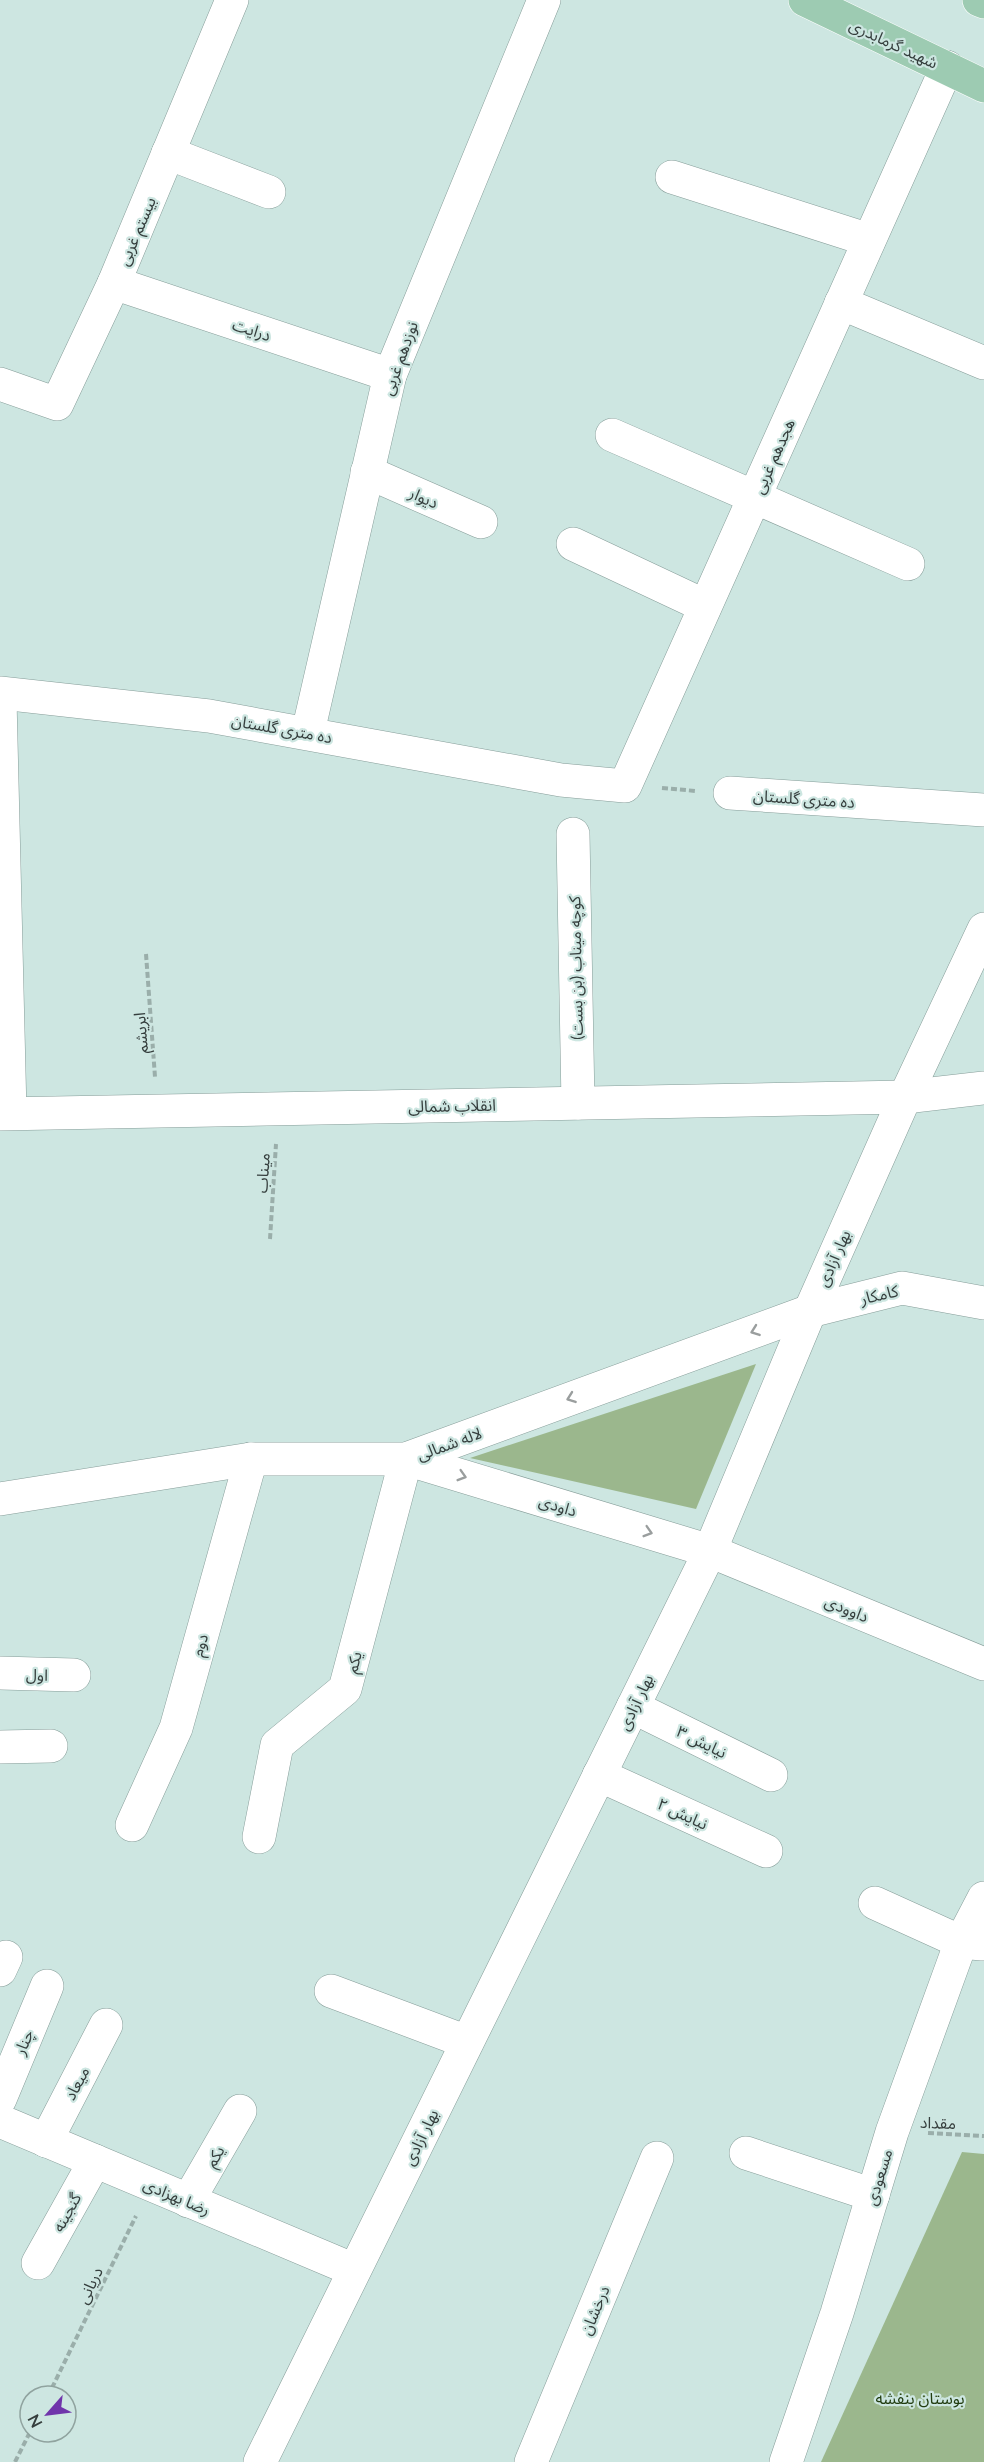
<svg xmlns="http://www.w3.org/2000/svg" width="984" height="2462" font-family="Lato,'Noto Sans Arabic',sans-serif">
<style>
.green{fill:#9bb78d}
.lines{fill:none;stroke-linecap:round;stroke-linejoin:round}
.minor-casing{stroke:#869d99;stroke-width:34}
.major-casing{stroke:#fff;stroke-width:34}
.path{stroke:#9aaeaa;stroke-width:4;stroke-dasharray:6 3;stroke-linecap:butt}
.minor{stroke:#fff;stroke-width:33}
.major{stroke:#9dcbb2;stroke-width:33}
.oneway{stroke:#9a9e9e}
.labels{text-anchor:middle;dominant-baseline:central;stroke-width:4.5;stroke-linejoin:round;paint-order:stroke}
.street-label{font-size:16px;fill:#353e3d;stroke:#cde6e1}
.park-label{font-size:16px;fill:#213c0f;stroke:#cde6e1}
</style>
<rect width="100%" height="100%" fill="#cde6e1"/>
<g class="green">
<polygon points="756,1364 696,1509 470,1458"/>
<polygon points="962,2152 984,2154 984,2462 821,2462"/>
</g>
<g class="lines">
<defs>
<g id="minor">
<polyline points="168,153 269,192"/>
<polyline points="672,177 869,240"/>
<polyline points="114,283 390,375"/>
<polyline points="841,303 984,363"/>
<polyline points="0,384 57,404 114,283 232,0"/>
<polyline points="612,435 908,564"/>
<polyline points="367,472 481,522"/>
<polyline points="573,544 705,606"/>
<polyline points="0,693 209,716 561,780 625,786 947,67"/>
<polyline points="0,699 10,1113"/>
<polyline points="308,732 390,375 544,0"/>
<polyline points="730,793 984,810"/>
<polyline points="573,834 578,1103"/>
<polyline points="0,1114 905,1097 984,1088"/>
<polyline points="406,1459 710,1551 984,1664"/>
<polyline points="0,1499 251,1459 406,1459 810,1311 902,1288 984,1303"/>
<polyline points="0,1673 74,1675"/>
<polyline points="633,1707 771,1775"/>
<polyline points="0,1747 51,1746"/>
<polyline points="599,1775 766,1851"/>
<polyline points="132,1825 176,1728 251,1459"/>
<polyline points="259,1837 277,1745 345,1689 406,1459"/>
<polyline points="875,1903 961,1942 982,1944"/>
<polyline points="0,1970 6,1957"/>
<polyline points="331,1991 467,2042"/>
<polyline points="0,2099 47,1986"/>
<polyline points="0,2121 354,2270"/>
<polyline points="46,2141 106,2025"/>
<polyline points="746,2153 873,2195"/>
<polyline points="188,2201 240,2111"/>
<polyline points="38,2263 95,2161"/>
<polyline points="260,2462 710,1551 810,1311 905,1097 984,929"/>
<polyline points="531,2462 657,2158"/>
<polyline points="786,2462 837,2313 892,2132 961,1942 984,1898"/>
</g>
<g id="major">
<polyline points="805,0 984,86"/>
<polyline points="979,0 984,2"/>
</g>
</defs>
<use href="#minor" class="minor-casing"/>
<use href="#major" class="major-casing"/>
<g class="path">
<polyline points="662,788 696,791"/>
<polyline points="146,954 155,1077"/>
<polyline points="270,1239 276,1144"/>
<polyline points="928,2133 984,2136"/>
<polyline points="48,2396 136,2216"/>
<polyline points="15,2462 30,2432"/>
</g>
<use href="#minor" class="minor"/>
<use href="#major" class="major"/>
</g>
<defs><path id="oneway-chevron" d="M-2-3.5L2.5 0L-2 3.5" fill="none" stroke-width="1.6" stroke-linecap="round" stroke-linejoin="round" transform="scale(1.5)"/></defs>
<g class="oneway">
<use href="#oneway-chevron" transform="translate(755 1331) rotate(160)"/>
<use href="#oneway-chevron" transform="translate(571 1398) rotate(160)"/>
<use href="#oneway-chevron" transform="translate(462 1476) rotate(17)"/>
<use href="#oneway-chevron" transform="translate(648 1532) rotate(17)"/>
</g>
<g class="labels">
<g class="street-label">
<text transform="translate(894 43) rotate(25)">شهید گرمابدری</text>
<text transform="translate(136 231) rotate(-67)">بیستم غربی</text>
<text transform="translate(252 329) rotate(18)">درایت</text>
<text transform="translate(399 358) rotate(-70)">نوزدهم غربی</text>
<text transform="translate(773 456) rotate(-66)">هجدهم غربی</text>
<text transform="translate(424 497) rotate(24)">دیوار</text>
<text transform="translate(282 728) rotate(10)">ده متری گلستان</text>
<text transform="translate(804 798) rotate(4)">ده متری گلستان</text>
<text transform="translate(575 968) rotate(-91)">کوچه میناب (بن بست)</text>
<text transform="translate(140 1033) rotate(-94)">ابریشم</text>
<text transform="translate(452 1105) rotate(-1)">انقلاب شمالی</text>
<text transform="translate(262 1173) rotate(-86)">میناب</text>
<text transform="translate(833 1258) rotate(-66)">بهار آزادی</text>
<text transform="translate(879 1294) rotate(-13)">کامکار</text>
<text transform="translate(449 1443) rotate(-20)">لاله شمالی</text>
<text transform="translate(558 1505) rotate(17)">داودی</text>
<text transform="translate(847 1608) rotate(22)">داوودی</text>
<text transform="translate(199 1645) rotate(-74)">دوم</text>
<text transform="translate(353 1662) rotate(-75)">یکم</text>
<text transform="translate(37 1674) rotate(2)">اول</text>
<text transform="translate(635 1702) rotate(-64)">بهار آزادی</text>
<text transform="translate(702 1741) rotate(26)">نیایش ۳</text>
<text transform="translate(683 1813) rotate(25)">نیایش ۲</text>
<text transform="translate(23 2042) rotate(-67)">چنار</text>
<text transform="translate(76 2083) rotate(-62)">میعاد</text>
<text transform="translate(938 2122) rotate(2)">مقداد</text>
<text transform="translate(420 2137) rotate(-64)">بهار آزادی</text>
<text transform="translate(214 2156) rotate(-60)">یکم</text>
<text transform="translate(878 2177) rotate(-73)">مسعودی</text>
<text transform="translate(177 2196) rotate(23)">رضا بهزادی</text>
<text transform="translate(66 2212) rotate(-61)">گنجینه</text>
<text transform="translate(89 2285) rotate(-64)">دریانی</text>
<text transform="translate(594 2310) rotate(-67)">درخشان</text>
</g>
<g class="park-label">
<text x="920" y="2397">بوستان بنفشه</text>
</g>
</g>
<g transform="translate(48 2414) rotate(242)"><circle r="28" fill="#cde6e1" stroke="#90a39f" stroke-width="1.5"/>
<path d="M0-4.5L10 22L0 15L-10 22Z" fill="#7035ab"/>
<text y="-9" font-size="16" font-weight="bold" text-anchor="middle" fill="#353e3d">N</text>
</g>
</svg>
